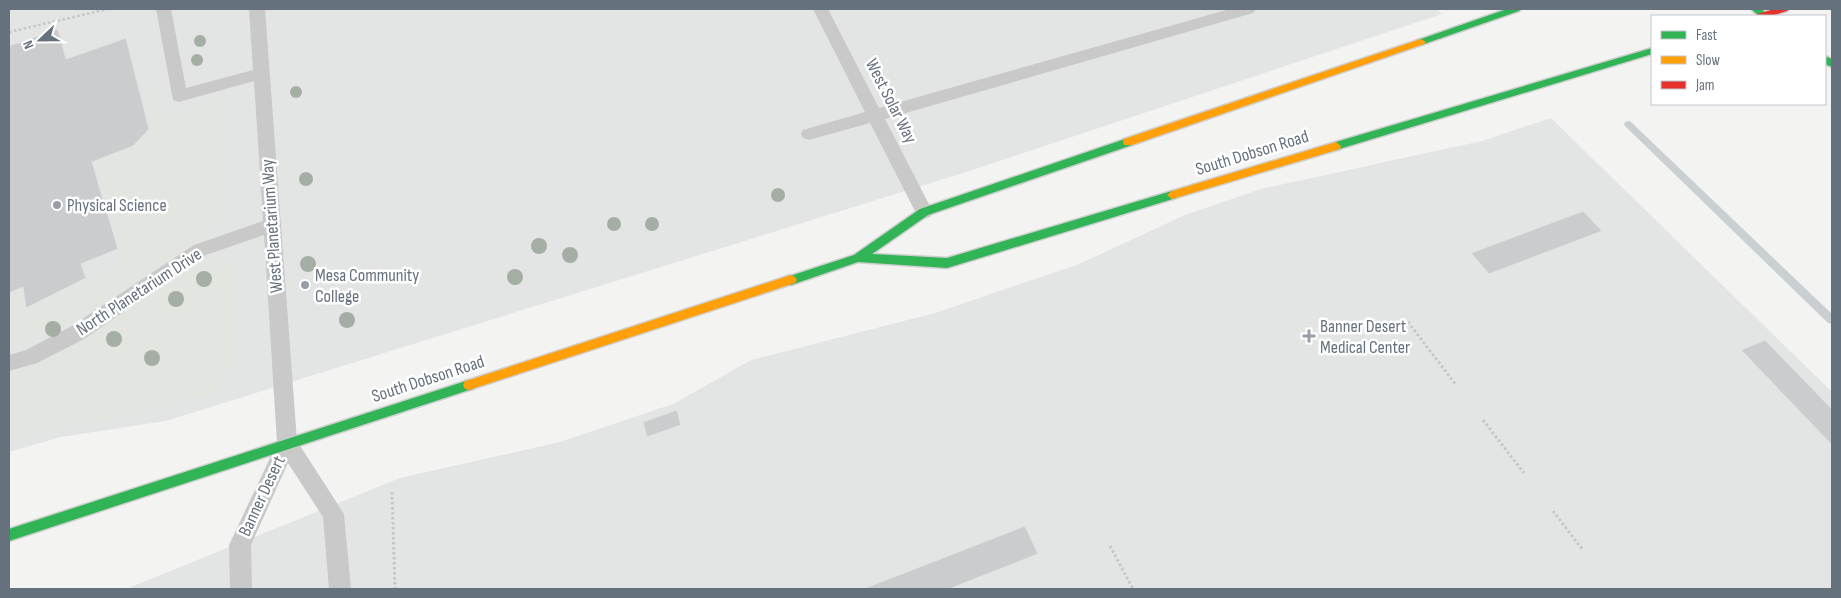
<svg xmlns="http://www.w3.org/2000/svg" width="1841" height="598" font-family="'Sofia Sans Condensed',sans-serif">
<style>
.built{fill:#e3e5e4}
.green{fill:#e2e5e0}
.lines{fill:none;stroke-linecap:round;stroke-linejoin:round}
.stream{fill:#cacfd2;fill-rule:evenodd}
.building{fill:#cbcccd;stroke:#e2e2e2}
.fast-casing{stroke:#cfcfd0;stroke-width:3}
.slow-casing{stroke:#cfcfd0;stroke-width:3}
.jam-casing{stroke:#cfcfd0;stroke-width:3}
.path-far1{stroke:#c6c6c7;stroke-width:2.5;stroke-dasharray:2.5 2.5;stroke-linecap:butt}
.path{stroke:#c6c6c7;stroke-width:3;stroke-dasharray:2.5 2.5;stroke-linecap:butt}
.lane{fill:#c9c9ca;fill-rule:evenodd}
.fast{fill:#30b455;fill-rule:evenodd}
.slow{fill:#ff9f0a;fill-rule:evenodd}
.jam{fill:#e5322d;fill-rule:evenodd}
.tree{fill:#a5aea4}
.poi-dot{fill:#979ea7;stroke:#fff;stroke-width:2}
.labels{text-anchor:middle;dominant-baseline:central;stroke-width:5;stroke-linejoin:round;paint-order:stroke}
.street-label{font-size:18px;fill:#66717e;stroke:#fff}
.poi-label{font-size:18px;fill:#66717e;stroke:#fff;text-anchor:start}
</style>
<rect width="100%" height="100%" fill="#f3f3f2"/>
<g class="built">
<polygon points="9,9 1437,9 1442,14 963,173 166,421 61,437 9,452"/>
<polygon points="1551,118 1832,392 1832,589 126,589 400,478 560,442 673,404 751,360 935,313 1079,264 1185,215 1261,189 1482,141"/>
</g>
<g class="green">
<path d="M157,90L167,121L221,98L226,216L210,223L211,238C160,260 117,295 69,322C50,333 29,340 9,348V295L22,290L25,310L65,293L120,260L117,250L120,248L97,160L134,147L152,129L143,95Z"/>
<polygon points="225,255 232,274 234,366 212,392 137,415 68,426 9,443 9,372 47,358 79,341 203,263"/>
</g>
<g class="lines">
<polygon class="stream" points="1628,121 1631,122 1832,314 1832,324 1828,323 1625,126 1624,124 1625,122"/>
</g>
<g class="building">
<polygon points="58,29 66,59 126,38 149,129 133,146 92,162 118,249 81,264 86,278 26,308 23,287 9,293 9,46"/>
<polygon points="1583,211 1602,231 1489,274 1471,253"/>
<polygon points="1765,340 1832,409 1832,445 1741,350"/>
<polygon points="677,410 681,425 647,437 643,422"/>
<polygon points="1025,526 1038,554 949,589 863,589"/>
</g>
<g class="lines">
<defs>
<g id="fast">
<polygon points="1507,9 1521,9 1519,11 1424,44 1421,45 1416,42 1418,40"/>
<polygon points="1751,9 1761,9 1770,16 1759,16"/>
<polygon points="1652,48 1652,54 1336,150 1331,146 1336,142"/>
<polygon points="1825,56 1832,59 1832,67 1825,64"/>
<polygon points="1128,138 1132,139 1133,142 1132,145 928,215 872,254 947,258 1172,191 1177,195 1176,198 947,268 858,262 791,285 787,283 785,280 787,277 854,255 920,209"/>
<polygon points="469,380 473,381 475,385 473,389 469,390 9,541 9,529"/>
</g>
<g id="slow">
<polygon points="1421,39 1426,42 1424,44 1132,145 1124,145 1123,142 1124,139"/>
<polygon points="1336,142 1341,146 1340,149 1172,199 1167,195 1172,191"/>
<polygon points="791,275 795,277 797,280 795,283 469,390 465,389 463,385 465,381 469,380"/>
</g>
<polygon id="jam" points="1774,9 1789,9 1787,11 1771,16 1756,16 1758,14"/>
</defs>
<use href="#fast" class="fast-casing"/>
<use href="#slow" class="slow-casing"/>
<use href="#jam" class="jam-casing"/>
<polyline class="path-far1" points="9,32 108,9"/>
<g class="path">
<polyline points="1408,322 1456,385"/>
<polyline points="1483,420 1524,473"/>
<polyline points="392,492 395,589"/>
<polyline points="1553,511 1582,549"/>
<polyline points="1110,546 1133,589"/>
</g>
<g class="lane">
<polygon points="156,9 171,9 186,88 253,70 249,9 265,9 297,441 344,514 351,589 329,589 323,517 288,463 251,545 252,589 230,589 229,545 277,443 264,235 206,255 84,339 37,363 9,371 9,355 26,350 70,327 194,245 263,221 254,81 179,102 173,100"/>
<polygon points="813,9 828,9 879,108 1230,9 1256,9 1253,13 885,119 933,212 930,217 924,219 918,217 870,123 809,140 803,138 801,134 803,130 865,112"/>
</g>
<use href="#fast" class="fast"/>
<use href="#slow" class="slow"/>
<use href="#jam" class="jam"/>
</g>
<g class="tree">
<circle cx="200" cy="41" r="6"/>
<circle cx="197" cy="60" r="6"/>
<circle cx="296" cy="92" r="6"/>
<circle cx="306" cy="179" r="7"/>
<circle cx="778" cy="195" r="7"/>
<circle cx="614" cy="224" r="7"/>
<circle cx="652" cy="224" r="7"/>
<circle cx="539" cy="246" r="8"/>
<circle cx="570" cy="255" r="8"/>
<circle cx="308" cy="264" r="8"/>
<circle cx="515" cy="277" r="8"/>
<circle cx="204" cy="279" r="8"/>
<circle cx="176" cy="299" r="8"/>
<circle cx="347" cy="320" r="8"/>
<circle cx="53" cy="329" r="8"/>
<circle cx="114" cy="339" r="8"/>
<circle cx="152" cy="358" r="8"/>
</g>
<g class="poi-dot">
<circle cx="57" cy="205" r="5"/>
<circle cx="305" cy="285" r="5"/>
<path d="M1306.5 328.5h5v5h5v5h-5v5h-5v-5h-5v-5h5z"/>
</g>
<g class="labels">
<g class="street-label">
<text transform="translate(891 101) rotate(63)">West Solar Way</text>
<text transform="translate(1252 153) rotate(-17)">South Dobson Road</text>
<text transform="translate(272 226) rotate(-94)">West Planetarium Way</text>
<text transform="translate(139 292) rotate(-33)">North Planetarium Drive</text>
<text transform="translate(428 379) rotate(-18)">South Dobson Road</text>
<text transform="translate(262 496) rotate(-65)">Banner Desert</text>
</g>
<g class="poi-label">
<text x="67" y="205">Physical Science</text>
<text x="315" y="275">Mesa Community<tspan x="315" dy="21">College</tspan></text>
<text x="1320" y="326">Banner Desert<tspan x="1320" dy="21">Medical Center</tspan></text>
</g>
</g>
<rect width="1841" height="598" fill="none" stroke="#66717e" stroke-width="20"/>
<rect x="1651" y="15" width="175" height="90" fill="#ffffff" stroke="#c2c6cb"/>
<rect x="1661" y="31" width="25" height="8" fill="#30b455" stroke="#c2c6cb"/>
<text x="1696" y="40" font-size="15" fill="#66717e">Fast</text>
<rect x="1661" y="56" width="25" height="8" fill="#ff9f0a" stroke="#c2c6cb"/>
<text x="1696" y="65" font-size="15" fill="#66717e">Slow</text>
<rect x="1661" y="81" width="25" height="8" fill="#e5322d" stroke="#c2c6cb"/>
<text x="1696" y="90" font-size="15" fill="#66717e">Jam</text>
<g transform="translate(40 40) rotate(248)" stroke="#ffffff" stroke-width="4" paint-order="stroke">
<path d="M0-4L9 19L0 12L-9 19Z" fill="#66717e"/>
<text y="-8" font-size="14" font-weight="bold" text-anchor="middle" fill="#66717e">N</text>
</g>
</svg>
